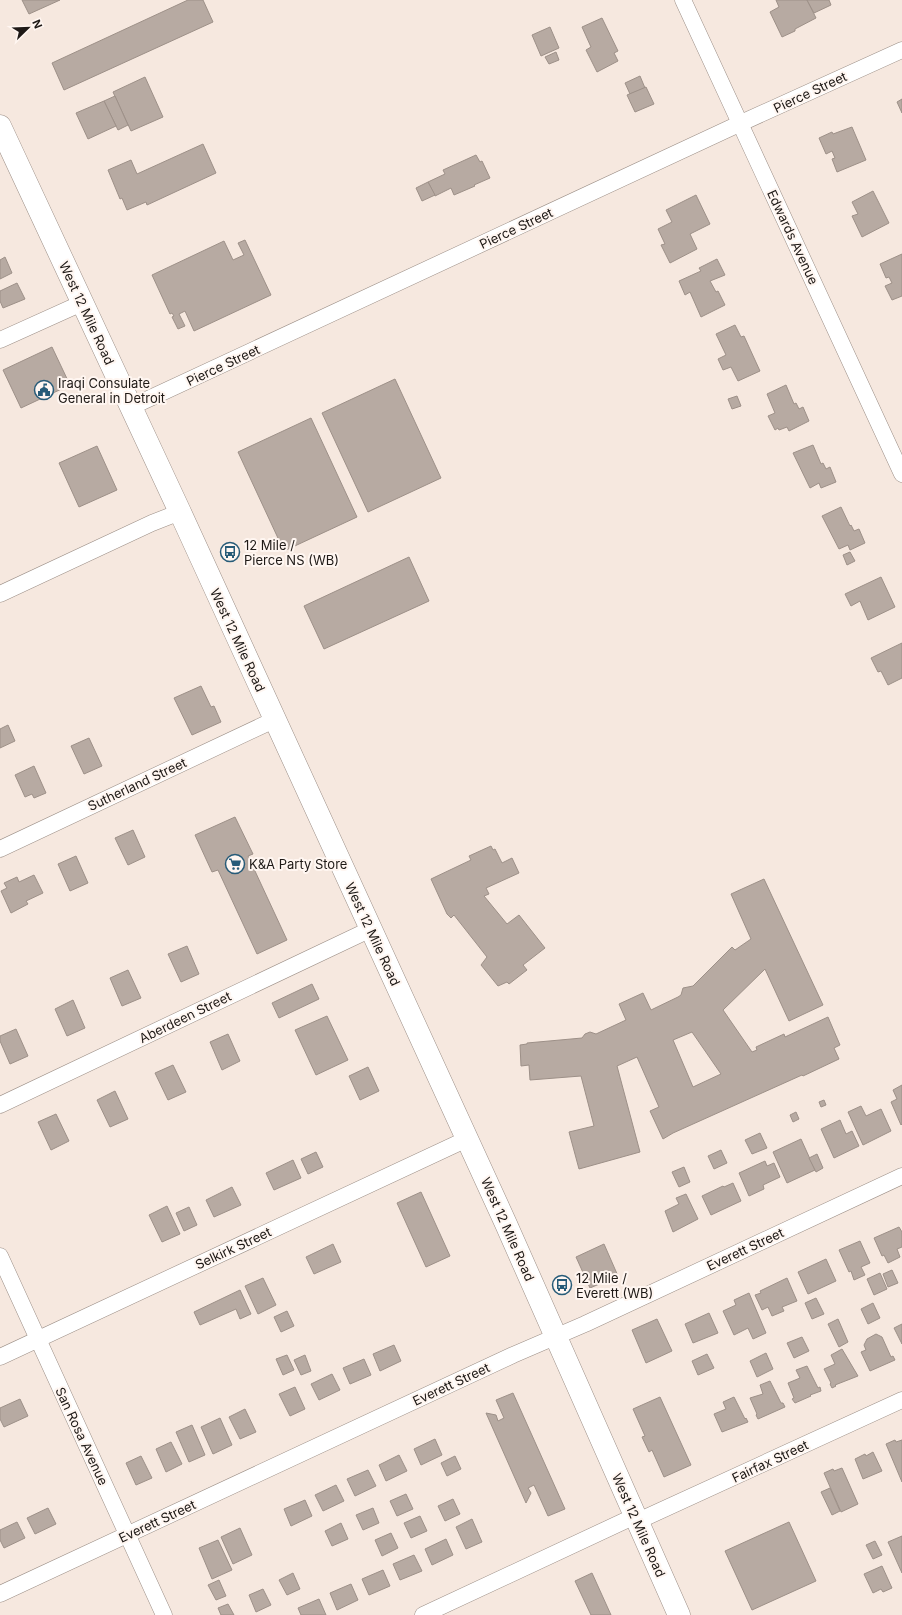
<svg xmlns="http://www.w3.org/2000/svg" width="902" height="1615" font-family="Inter,sans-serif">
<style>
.building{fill:#b7aaa2;stroke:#9d9088;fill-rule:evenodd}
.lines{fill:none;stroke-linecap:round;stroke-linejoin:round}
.minor-casing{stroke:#9c8f87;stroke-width:17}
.secondary-casing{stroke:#9c8f87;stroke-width:23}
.minor{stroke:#fff;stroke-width:16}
.secondary{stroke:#fff;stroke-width:22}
.labels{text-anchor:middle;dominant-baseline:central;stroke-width:4;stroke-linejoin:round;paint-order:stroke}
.street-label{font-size:13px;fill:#1e1916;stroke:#fff6f1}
.poi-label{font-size:13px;fill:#1e1916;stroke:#fff6f1;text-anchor:start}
</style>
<rect width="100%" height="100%" fill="#f6e8df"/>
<g class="building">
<polygon points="22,0 60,0 29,14"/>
<polygon points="188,0 203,0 213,22 64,90 52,63"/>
<polygon points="776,0 807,0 816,18 795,29 795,31 782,37 770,12 779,7"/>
<polygon points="807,0 829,0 831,5 814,13"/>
<polygon points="602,18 618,51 614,53 618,61 597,72 586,50 591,47 582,27"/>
<polygon points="550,27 559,48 541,56 532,35"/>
<polygon points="556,52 559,60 549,64 545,57"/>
<polygon points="640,76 645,88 630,94 625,83"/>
<polygon points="145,77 163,117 131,131 113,92"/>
<polygon points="646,87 654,104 635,112 627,95"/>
<polygon points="115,96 128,125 118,130 104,101"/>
<polygon points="902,99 902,113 897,102"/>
<polygon points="104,101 116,126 88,139 76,113"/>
<polygon points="852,127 866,160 837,172 832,159 835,158 832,151 826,154 819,138 832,132 833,134"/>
<polygon points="203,144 216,173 147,205 146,202 127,210 122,198 120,199 108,170 131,160 137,174"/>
<polygon points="476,155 480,162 482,161 490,178 474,185 475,186 454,195 451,188 435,196 428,182 445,174 443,170"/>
<polygon points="428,182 435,195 422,201 416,188"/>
<polygon points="873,191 889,223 862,237 852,216 858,214 852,202"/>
<polygon points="696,195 710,224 690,234 697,249 670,263 661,245 665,244 658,229 672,222 666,210"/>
<polygon points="245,240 271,295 194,331 185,311 179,314 185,326 178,329 172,317 174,316 172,313 170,314 152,275 224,241 233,260 244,255 238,243"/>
<polygon points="902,254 902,296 892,300 885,286 892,283 889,277 886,278 880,264"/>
<polygon points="5,257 12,273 0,279 0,260"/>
<polygon points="717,259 725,275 710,281 716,292 718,291 725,305 701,317 690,292 685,295 679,281 701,271 699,268"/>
<polygon points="17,283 25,299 3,308 0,301 0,291"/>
<polygon points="735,325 741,337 744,336 760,371 738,381 731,367 723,370 718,359 726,355 716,334"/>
<polygon points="52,347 70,385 21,408 3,370"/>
<polygon points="395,379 441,478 368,512 322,413"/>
<polygon points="786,385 794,404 796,403 799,409 803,407 809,421 789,431 787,427 779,430 778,428 775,430 768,416 775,413 767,394"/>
<polygon points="737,396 741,406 732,409 728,399"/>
<polygon points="311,418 357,517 284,551 238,452"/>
<polygon points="813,445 821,464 823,463 826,469 830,467 836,482 821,488 819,483 810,488 793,453"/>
<polygon points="97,446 117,490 79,507 59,463"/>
<polygon points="841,507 850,526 851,525 854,531 859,529 865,543 850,550 848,545 839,549 822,516"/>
<polygon points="850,552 855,561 847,565 843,555"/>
<polygon points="409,557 429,601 324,649 304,606"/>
<polygon points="881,577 895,607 868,620 860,601 851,606 845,594"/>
<polygon points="902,643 902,678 888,685 881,671 878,672 871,658"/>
<polygon points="201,686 211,707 214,706 221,722 192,735 174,698"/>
<polygon points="8,725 15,741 0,748 0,729"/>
<polygon points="89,738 102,766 84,774 71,746"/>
<polygon points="34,766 46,793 34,798 32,794 25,797 15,775"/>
<polygon points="235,817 253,854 248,856 287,940 257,954 218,870 212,872 195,835"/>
<polygon points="133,830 145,857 128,865 115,838"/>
<polygon points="491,846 493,850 495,849 502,863 512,858 519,873 486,888 489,894 484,896 507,924 519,915 545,948 523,965 527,970 509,984 507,982 498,986 481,965 487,957 454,915 451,918 447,914 431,879 471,860 469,856"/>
<polygon points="76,856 88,883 70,891 58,864"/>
<polygon points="34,875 43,893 26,901 28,904 11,913 1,891 7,888 4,883 17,877 19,882"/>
<path d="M764,879L823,1005L789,1021L765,969L723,1010L752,1052L757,1050L756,1047L784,1034L785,1037L828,1017L840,1045L834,1048L839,1059L803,1076L802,1075L673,1133L663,1139L650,1111L659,1107L637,1057L617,1066L640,1152L579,1169L569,1132L594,1126L581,1076L530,1080L529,1065L521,1066L520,1045L527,1044V1043L582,1038L585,1034L590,1032L596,1034L626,1020L619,1004L643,993L651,1010L678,997L681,995L683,988L693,986L732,947L735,950L751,939L731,894ZM692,1032L721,1074L693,1087L673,1040Z"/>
<polygon points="187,946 199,974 181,982 168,954"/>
<polygon points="128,970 141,998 122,1006 110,978"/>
<polygon points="312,984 319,999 279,1018 272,1003"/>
<polygon points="73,1000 85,1028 67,1036 55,1009"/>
<polygon points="327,1016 348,1060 316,1075 295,1030"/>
<polygon points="16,1029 28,1056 10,1064 0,1041 0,1036"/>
<polygon points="228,1034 240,1061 222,1070 210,1042"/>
<polygon points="173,1065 186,1092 168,1100 155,1073"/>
<polygon points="368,1067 379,1091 360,1100 349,1076"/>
<polygon points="902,1085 902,1124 901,1125 891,1102 897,1099 893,1090"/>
<polygon points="115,1091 128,1119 110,1127 97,1100"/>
<polygon points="824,1100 826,1105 821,1107 819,1102"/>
<polygon points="861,1106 866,1116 881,1109 891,1131 863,1145 848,1112"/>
<polygon points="796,1112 799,1119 793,1122 790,1115"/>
<polygon points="56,1114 69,1141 51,1150 38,1122"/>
<polygon points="840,1120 846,1134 852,1131 859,1146 834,1158 821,1129"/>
<polygon points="760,1133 767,1148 752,1154 745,1140"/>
<polygon points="801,1139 815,1170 787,1183 773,1152"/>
<polygon points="721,1150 727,1163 714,1169 708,1156"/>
<polygon points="316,1152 323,1167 308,1174 301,1159"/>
<polygon points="817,1154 823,1168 816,1172 809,1158"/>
<polygon points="293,1160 301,1178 274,1190 266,1173"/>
<polygon points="765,1161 767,1166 774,1163 780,1177 763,1185 764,1189 749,1196 739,1173"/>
<polygon points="684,1167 690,1182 679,1187 672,1172"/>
<polygon points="733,1183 741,1201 711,1215 702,1196 723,1186 724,1187"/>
<polygon points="232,1187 241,1205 214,1217 206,1200"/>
<polygon points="421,1192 450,1256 426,1267 397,1203"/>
<polygon points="686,1194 698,1219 673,1232 665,1211 679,1204 676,1198"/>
<polygon points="167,1206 180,1234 162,1242 149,1215"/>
<polygon points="189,1207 197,1225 184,1231 176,1213"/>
<polygon points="899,1227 902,1232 902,1247 897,1249 900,1257 888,1263 884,1255 882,1256 874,1238"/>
<polygon points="860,1241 870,1263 861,1267 865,1275 854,1280 851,1271 849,1272 839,1250"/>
<polygon points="333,1244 341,1262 314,1274 306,1257"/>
<polygon points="604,1244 618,1276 590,1288 576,1257"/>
<polygon points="826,1259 836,1281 808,1294 798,1272"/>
<polygon points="892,1270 898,1283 888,1287 883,1274"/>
<polygon points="880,1273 887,1289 874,1295 867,1279"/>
<polygon points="263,1278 276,1305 258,1314 245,1286"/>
<polygon points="787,1278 797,1301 782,1307 784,1311 772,1316 768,1307 762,1310 755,1295 761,1293 760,1291"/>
<polygon points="240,1290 251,1314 240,1319 236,1309 200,1325 194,1312"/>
<polygon points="749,1293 766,1333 753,1339 748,1328 734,1335 723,1311 736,1305 734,1300"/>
<polygon points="816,1298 824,1314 812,1319 805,1303"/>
<polygon points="873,1303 880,1318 868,1324 861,1309"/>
<polygon points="287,1311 294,1326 281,1332 274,1317"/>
<polygon points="709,1313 718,1333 693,1343 685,1324"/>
<polygon points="657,1319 672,1351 646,1363 632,1330"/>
<polygon points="838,1319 848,1342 839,1347 828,1324"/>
<polygon points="902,1324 902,1344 894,1328"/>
<polygon points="876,1334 882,1337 891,1357 893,1356 895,1360 870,1371 861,1352 866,1350 864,1345 867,1339"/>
<polygon points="802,1337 809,1351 794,1358 787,1343"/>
<polygon points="394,1345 401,1361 380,1371 373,1354"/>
<polygon points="842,1349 858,1376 835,1385 836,1386 832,1388 830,1384 831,1383 824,1369 835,1364 831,1355"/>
<polygon points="766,1353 773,1369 757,1377 750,1361"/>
<polygon points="707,1354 714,1368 698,1375 692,1361"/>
<polygon points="287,1355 294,1370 283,1375 276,1359"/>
<polygon points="305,1355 311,1371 301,1375 294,1360"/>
<polygon points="364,1359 371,1375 350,1384 343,1368"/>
<polygon points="807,1366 818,1388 820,1387 821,1391 810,1395 811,1396 795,1403 792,1399 794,1398 788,1383 800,1378 796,1370"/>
<polygon points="332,1374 340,1390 319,1400 311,1384"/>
<polygon points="770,1381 781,1403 783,1403 785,1407 758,1419 756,1415 757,1414 750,1398 763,1394 760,1385"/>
<polygon points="295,1387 305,1409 290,1416 279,1394"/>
<polygon points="513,1393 565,1509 548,1516 534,1485 528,1488 531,1493 526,1503 486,1413 496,1415 498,1421 504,1418 496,1400"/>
<polygon points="660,1397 691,1465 664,1477 652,1450 649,1452 642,1437 645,1436 633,1409"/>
<polygon points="734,1397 745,1419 746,1418 748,1422 722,1432 714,1414 726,1409 723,1402"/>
<polygon points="20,1399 28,1416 4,1427 0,1419 0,1408"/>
<polygon points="245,1409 256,1432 240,1439 229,1417"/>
<polygon points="220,1418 232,1445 213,1454 201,1427"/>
<polygon points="192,1425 205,1455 189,1462 176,1432"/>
<polygon points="435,1439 442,1455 421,1465 414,1449"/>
<polygon points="895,1440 896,1442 902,1440 902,1482 886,1444"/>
<polygon points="171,1442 182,1464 166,1472 156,1449"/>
<polygon points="873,1452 882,1471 863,1479 855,1459 865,1454 866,1456"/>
<polygon points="399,1455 407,1471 386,1481 379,1465"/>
<polygon points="141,1456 152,1478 136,1485 126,1463"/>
<polygon points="455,1456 461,1469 447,1476 441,1463"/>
<polygon points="842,1468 858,1504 841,1512 824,1473 833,1469 834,1471"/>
<polygon points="368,1470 376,1486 355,1496 347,1479"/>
<polygon points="336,1485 344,1501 323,1511 315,1495"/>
<polygon points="830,1488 840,1511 832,1515 821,1492"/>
<polygon points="406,1494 413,1509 397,1516 390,1501"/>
<polygon points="453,1499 460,1514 445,1521 438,1506"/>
<polygon points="305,1500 312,1516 291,1526 284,1509"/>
<polygon points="48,1508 56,1524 35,1534 27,1518"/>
<polygon points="373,1508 379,1523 363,1530 356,1515"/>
<polygon points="420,1516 427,1531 411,1538 404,1523"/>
<polygon points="472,1519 482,1542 466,1549 456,1527"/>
<polygon points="17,1522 25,1538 4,1548 0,1540 0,1530"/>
<polygon points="789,1522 816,1581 752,1610 725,1551"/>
<polygon points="341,1523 348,1539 332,1546 325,1531"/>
<polygon points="240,1528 252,1555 233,1564 221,1537"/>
<polygon points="391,1533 398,1548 382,1556 375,1540"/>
<polygon points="902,1536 902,1573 888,1542"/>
<polygon points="446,1539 453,1555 432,1565 425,1549"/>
<polygon points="218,1540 232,1570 212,1579 199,1548"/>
<polygon points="875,1541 882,1555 873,1559 866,1545"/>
<polygon points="414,1555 422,1571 400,1580 393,1564"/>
<polygon points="882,1566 892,1588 883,1592 881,1589 873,1593 864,1574"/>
<polygon points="383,1570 390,1586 369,1595 362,1579"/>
<polygon points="293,1573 300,1589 287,1595 279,1580"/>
<polygon points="592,1573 611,1615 591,1615 575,1581"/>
<polygon points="219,1580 226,1596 216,1600 208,1585"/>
<polygon points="351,1584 358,1600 337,1610 330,1593"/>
<polygon points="263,1589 271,1605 256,1612 249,1595"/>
<polygon points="319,1599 326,1615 301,1615 298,1608"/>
<polygon points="228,1604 234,1615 221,1615 218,1608"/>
</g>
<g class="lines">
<defs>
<g id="minor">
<polyline points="683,0 902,474"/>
<polyline points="0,340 82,303"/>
<polyline points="131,407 741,123 902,50"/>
<polyline points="0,594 152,523 180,512"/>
<polyline points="0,849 274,720"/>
<polyline points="0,1105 371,929"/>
<polyline points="0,1256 164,1615"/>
<polyline points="0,1357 467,1139"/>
<polyline points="638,1521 902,1400"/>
<polyline points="0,1594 513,1355 585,1324 902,1176"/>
<polyline points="423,1615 635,1516"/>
</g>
<polyline id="secondary" points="0,126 180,512 506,1224 679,1615"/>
</defs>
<use href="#minor" class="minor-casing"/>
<use href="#secondary" class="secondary-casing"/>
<use href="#minor" class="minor"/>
<use href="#secondary" class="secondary"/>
</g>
<defs>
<symbol id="civic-ring" viewBox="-11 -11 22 22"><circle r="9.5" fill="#fff6f1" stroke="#275b78" stroke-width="1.5"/><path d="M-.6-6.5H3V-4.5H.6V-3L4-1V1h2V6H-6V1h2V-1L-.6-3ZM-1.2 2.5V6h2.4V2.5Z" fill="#275b78"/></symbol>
<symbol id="bus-ring" viewBox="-11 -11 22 22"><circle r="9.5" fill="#fff6f1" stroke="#275b78" stroke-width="1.5"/><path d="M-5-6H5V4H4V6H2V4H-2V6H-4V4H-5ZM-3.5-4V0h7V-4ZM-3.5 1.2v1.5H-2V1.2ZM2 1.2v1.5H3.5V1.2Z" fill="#275b78"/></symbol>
<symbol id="supermarket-ring" viewBox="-11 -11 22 22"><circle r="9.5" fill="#fff6f1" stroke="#275b78" stroke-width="1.5"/><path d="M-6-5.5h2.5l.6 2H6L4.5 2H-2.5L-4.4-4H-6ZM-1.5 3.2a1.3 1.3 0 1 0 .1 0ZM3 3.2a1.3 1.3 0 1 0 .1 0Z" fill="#275b78"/></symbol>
</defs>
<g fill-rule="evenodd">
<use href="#civic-ring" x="33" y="379" width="22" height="22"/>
<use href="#bus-ring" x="219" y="541" width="22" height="22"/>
<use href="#supermarket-ring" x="224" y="853" width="22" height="22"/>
<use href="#bus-ring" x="551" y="1274" width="22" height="22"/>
</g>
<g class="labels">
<g class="street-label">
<text transform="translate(810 92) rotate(-25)">Pierce Street</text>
<text transform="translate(516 228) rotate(-25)">Pierce Street</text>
<text transform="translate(793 237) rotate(65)">Edwards Avenue</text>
<text transform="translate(87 313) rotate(65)">West 12 Mile Road</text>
<text transform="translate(223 365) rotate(-25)">Pierce Street</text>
<text transform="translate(238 640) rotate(65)">West 12 Mile Road</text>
<text transform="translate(137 784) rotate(-25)">Sutherland Street</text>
<text transform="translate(373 934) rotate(65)">West 12 Mile Road</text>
<text transform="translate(185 1017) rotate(-26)">Aberdeen Street</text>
<text transform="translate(508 1229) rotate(66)">West 12 Mile Road</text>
<text transform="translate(233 1248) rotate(-25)">Selkirk Street</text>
<text transform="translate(745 1249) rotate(-25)">Everett Street</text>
<text transform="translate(451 1384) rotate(-25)">Everett Street</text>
<text transform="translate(82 1436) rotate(65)">San Rosa Avenue</text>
<text transform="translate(770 1461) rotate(-25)">Fairfax Street</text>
<text transform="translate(157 1521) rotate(-25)">Everett Street</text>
<text transform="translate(639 1525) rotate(66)">West 12 Mile Road</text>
</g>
<g class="poi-label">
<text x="58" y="383">Iraqi Consulate<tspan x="58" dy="15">General in Detroit</tspan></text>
<text x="244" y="545">12 Mile /<tspan x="244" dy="15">Pierce NS (WB)</tspan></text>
<text x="249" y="864">K&amp;A Party Store</text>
<text x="576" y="1278">12 Mile /<tspan x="576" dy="15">Everett (WB)</tspan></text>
</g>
</g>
<g transform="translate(28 28) rotate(67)" stroke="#fff6f1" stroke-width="3" paint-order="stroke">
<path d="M0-3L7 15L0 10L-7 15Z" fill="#1e1916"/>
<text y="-6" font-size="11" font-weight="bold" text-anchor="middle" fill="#1e1916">N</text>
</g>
</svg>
